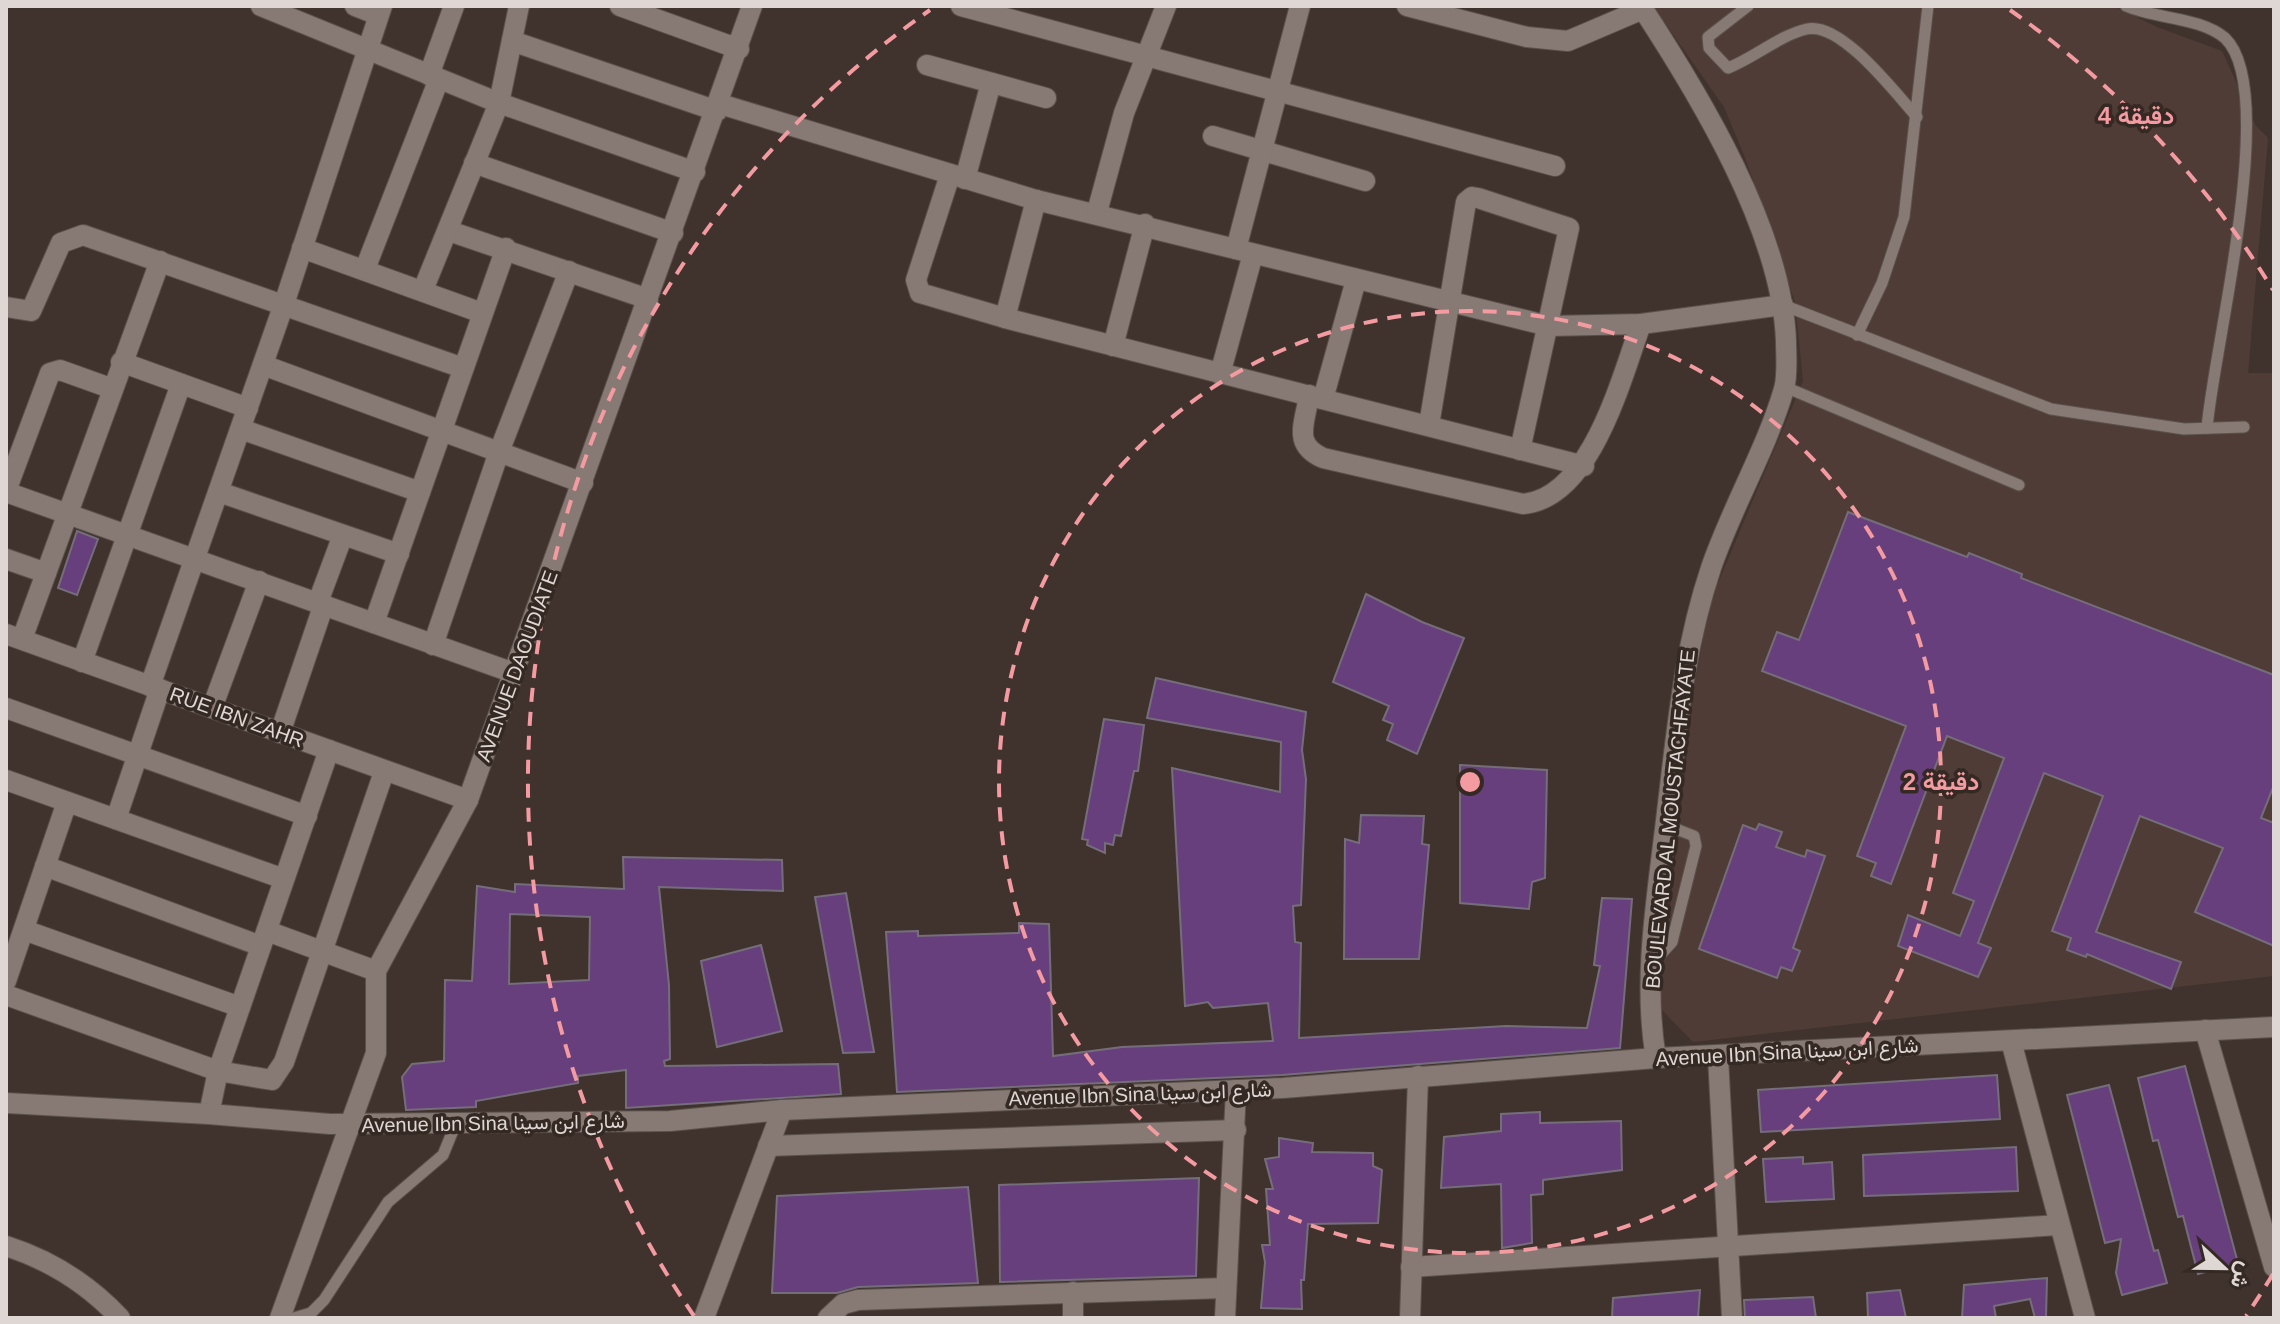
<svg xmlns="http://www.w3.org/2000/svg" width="2280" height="1324" font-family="Helvetica,Vazirmatn,sans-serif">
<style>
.medical{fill:#503c36}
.building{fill:#673f7c;stroke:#756e7a;stroke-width:2;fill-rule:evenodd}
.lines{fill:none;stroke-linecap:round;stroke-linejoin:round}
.lane-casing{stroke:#5a504b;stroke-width:13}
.street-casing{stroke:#5a504b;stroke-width:22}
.secondary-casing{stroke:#5a504b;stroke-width:22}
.lane{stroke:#877973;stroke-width:11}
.street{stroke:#877973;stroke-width:20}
.secondary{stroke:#877973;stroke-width:20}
.ring{fill:none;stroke:#f49aa1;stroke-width:4;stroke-dasharray:14 10}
.labels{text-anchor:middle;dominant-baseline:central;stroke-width:7;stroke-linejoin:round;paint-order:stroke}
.street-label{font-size:20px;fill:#dfd7d3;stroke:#352924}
.centre{fill:#f49aa1;stroke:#352924;stroke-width:4}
.ring-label{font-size:24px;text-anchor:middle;font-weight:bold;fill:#f49aa1;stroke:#352924;stroke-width:7;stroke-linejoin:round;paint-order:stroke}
</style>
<rect width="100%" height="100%" fill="#40332e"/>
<polygon class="medical" points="1653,6 2114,6 2157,27 2222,51 2256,126 2268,138 2248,373 2274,373 2274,976 1693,1042 1659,1007 1695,681 1710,602 1803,381 1795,302 1746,160 1724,107"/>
<g class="building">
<polygon points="1848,512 1967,557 1969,553 2022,574 2021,578 2274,675 2274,785 2261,818 2274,823 2274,946 2195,912 2223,848 2140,816 2096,932 2181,962 2171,989 2087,954 2086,957 2067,950 2071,938 2052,931 2103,796 2044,773 1978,943 1991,948 1978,977 1898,946 1908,915 1960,936 1974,901 1953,893 2004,758 1947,736 1891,884 1871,876 1876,863 1857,856 1906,726 1762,671 1777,632 1799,640"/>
<polygon points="77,531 98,539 77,595 58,588"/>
<polygon points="1366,594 1422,622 1464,638 1417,754 1387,740 1393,724 1383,720 1389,706 1333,682"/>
<polygon points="1156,678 1306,712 1302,750 1306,779 1301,905 1293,906 1295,942 1301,943 1299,1038 1506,1026 1587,1028 1600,966 1594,965 1602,898 1632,899 1620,1048 1282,1075 897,1092 886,932 918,931 918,936 1019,933 1019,923 1049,924 1053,1056 1122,1047 1273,1041 1268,1003 1213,1008 1208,1002 1185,1006 1172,768 1280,792 1281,742 1147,718"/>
<polygon points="1104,719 1144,725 1138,771 1134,771 1121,836 1115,835 1113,845 1105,843 1105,853 1087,845 1088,840 1082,839"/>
<polygon points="1460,765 1547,770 1545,878 1532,882 1529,909 1460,903"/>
<polygon points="1361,815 1424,816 1422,844 1429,845 1419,959 1344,959 1345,839 1359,843"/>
<polygon points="1759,824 1782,832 1776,847 1805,857 1807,850 1825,856 1793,948 1800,951 1792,971 1781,967 1777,978 1699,949 1743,825 1756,830"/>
<path d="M623,857L782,860L783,891L659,887L669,985L670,1059L664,1061L665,1066L838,1064L841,1094L626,1108V1070L578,1076V1083L476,1101V1107L406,1110L402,1077L412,1064L444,1061L445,980L472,981L477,886L515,892V884L624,889ZM510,914L590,917L589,980L509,984Z"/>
<polygon points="846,893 874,1052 843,1053 815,897"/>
<polygon points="761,945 782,1031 717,1047 701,961"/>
<polygon points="2185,1066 2238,1263 2198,1274 2183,1216 2178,1217 2158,1140 2153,1141 2138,1078"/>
<polygon points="1997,1075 2000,1119 1761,1132 1758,1090"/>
<polygon points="2109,1085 2154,1251 2158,1250 2167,1283 2122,1295 2116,1273 2121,1239 2105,1243 2067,1095"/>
<polygon points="1540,1112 1540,1123 1621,1121 1622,1170 1543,1180 1543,1194 1531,1195 1532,1243 1502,1248 1501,1184 1441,1188 1444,1137 1501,1131 1501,1114"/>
<polygon points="1279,1138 1313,1143 1312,1152 1373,1153 1373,1166 1382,1170 1378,1223 1308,1224 1304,1280 1301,1280 1302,1309 1261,1308 1265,1262 1262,1245 1270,1245 1266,1189 1273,1189 1265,1159 1279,1157"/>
<polygon points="2016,1147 2018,1191 1864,1196 1863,1155"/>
<polygon points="1803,1157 1803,1164 1832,1162 1834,1199 1766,1202 1763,1159"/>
<polygon points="1199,1178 1196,1276 1000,1282 999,1185"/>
<polygon points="968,1187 978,1283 858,1287 837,1293 772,1293 777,1196"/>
<polygon points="2047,1278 2046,1318 2035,1318 2030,1299 1994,1306 1996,1318 1962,1318 1964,1285"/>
<polygon points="1700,1290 1698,1318 1612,1318 1613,1298"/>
<polygon points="1900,1290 1906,1318 1868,1318 1867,1293"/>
<polygon points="1813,1297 1816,1318 1745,1318 1744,1300"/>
</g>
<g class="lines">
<defs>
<g id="lane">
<path d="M1748,6L1708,37L1709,48L1728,68C1754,58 1780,35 1807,29C1841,21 1896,94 1917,117"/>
<path d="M2126,6C2156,19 2200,17 2225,38C2280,90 2213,350 2207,428"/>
<polyline points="1783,305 2051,409 2184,429 2244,427"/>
<polyline points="1857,335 1882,283 1904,217 1928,6"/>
<polyline points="1785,387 2019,485"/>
<polyline points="1652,957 1662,953 1672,942 1696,846 1694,836 1666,825"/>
<polyline points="294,1318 311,1313 324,1300 388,1202 443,1155 456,1123"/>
</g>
<g id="street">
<polyline points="261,6 499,103 695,172"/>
<polyline points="355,6 378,15"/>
<polyline points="620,6 739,49"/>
<polyline points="961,6 1555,166"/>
<polyline points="1407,6 1527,37 1568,41 1643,9"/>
<path d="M1641,6C1700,96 1782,231 1786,341C1786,355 1788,375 1784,389C1767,448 1731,509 1711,568C1684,648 1677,729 1667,812C1658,892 1642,978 1656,1058"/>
<polyline points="512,41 717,111"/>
<polyline points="927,65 1046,98"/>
<polyline points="429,75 454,6"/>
<polyline points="720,104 1036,200 1549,326 1641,324 1783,305"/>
<polyline points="1213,136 1365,181"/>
<polyline points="474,163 673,233"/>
<polyline points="950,175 916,280 920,293 1005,318 1584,466"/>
<polyline points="965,179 991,83"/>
<polyline points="1097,212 1124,113 1166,6"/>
<polyline points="449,231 648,299"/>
<polyline points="302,248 482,313"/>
<polyline points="1236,249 1300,6"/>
<polyline points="365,269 439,79"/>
<polyline points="423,290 499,103 519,6"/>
<polyline points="6,307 31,311 61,243 83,235 463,368"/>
<polyline points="1005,318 1036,200"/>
<polyline points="1113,346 1145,224"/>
<polyline points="121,362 248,408"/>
<polyline points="263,365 583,483"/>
<polyline points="1220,374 1253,254"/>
<path d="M1309,395C1305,424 1292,444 1323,458L1523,504C1591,498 1621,379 1641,324"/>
<polyline points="1323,399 1356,280"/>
<polyline points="1429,425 1466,202 1472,197 1478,198 1569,228 1520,450"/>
<polyline points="241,429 420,492"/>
<polyline points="6,491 50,373 60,370 113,389"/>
<polyline points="6,492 514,673"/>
<polyline points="219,492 399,554"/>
<polyline points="6,559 46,573"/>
<polyline points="318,602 343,535"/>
<polyline points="374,623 506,248"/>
<polyline points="6,634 468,800"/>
<polyline points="22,639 160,261"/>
<polyline points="433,645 499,452 569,271"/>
<polyline points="82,662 181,384"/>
<polyline points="150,686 284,304 382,6"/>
<polyline points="6,708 307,816"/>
<polyline points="212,708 259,581"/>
<polyline points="280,733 324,604"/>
<polyline points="6,780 284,879"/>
<polyline points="116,819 160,689"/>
<polyline points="45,866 261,946"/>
<polyline points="24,930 240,1007"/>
<polyline points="267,931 376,971"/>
<polyline points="6,981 67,802"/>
<polyline points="6,995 218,1071 272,1080 284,1062 384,772"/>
<polyline points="2205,1030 2274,1267"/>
<polyline points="2011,1041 2085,1318"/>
<polyline points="1718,1057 1732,1318"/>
<polyline points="209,1114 218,1071 329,750"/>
<polyline points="768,1146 1236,1130"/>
<path d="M6,1246C50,1260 89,1285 120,1318"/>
<polyline points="1411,1267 2059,1225"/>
<polyline points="704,1318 782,1110"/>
<polyline points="828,1318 843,1304 858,1300 1226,1288"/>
<polyline points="1073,1318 1073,1292"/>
<polyline points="1225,1318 1236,1090"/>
<polyline points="1410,1318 1418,1076"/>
</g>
<g id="secondary">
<polyline points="6,1103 209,1114 330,1124 670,1121 782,1110 1283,1088 1656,1058 2274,1027"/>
<polyline points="280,1318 376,1053 376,971 468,800 752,6"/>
</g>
</defs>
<use href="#lane" class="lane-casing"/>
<use href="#street" class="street-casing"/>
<use href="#secondary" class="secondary-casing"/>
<use href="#lane" class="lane"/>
<use href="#street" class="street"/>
<use href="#secondary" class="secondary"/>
</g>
<g class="ring">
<circle cx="1470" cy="782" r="471"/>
<path d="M2273 1274A942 942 0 0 1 2246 1316M694 1316A942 942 0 0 1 930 10M2010 10A942 942 0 0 1 2273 290"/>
</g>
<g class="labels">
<g class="street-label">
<text transform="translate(517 666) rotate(-70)">AVENUE DAOUDIATE</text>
<text transform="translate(237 717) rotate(20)">RUE IBN ZAHR</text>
<text transform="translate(1670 819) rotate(-84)">BOULEVARD AL MOUSTACHFAYATE</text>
<text transform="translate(1787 1052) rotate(-3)">Avenue Ibn Sina شارع ابن سينا</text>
<text transform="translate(1140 1094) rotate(-2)">Avenue Ibn Sina شارع ابن سينا</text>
<text transform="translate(493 1123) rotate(-1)">Avenue Ibn Sina شارع ابن سينا</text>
</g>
</g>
<circle cx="1470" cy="782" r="12" class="centre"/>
<g class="ring-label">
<text x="2136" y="124">4 دقيقة</text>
<text x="1941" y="790">2 دقيقة</text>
</g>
<rect width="2280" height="1324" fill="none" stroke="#dfd7d3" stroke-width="16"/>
<g transform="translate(2224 1268) rotate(112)" stroke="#352924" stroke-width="6" paint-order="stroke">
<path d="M0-6L14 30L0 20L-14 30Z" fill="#dfd7d3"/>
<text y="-12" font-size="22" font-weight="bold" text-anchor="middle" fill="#dfd7d3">ش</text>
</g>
</svg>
